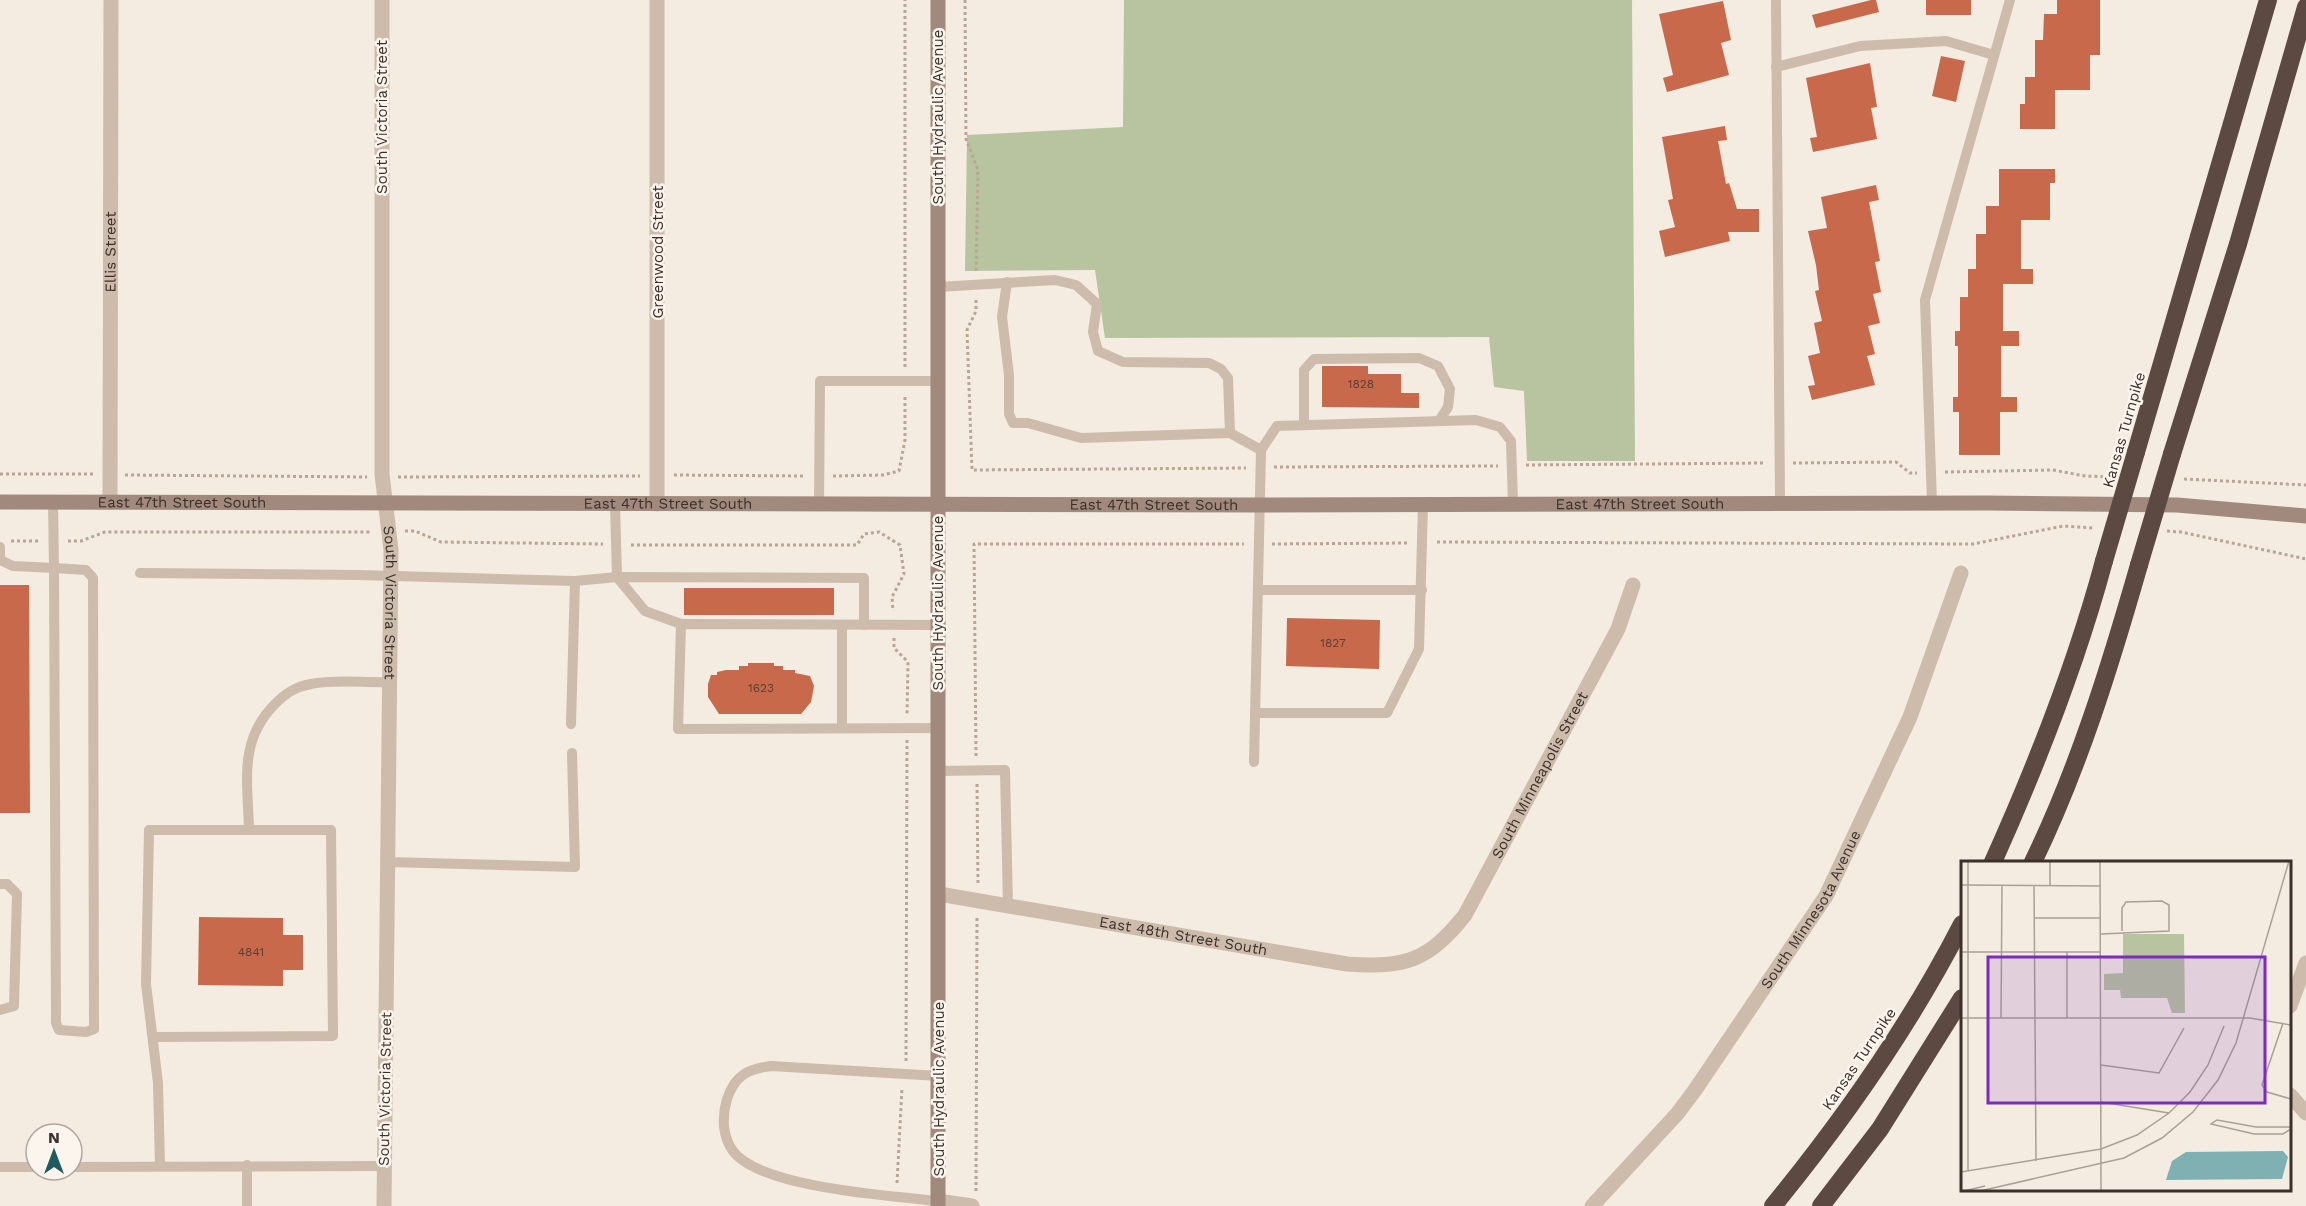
<svg xmlns="http://www.w3.org/2000/svg" width="2306" height="1206" font-family="'Work Sans',sans-serif">
<style>
.green{fill:#b8c4a0}
.building{fill:#c8694b}
.lines{fill:none;stroke-linecap:round;stroke-linejoin:round}
.path{stroke:#b9a596;stroke-width:3;stroke-dasharray:3 3;stroke-linecap:butt}
.lane{stroke:#cdbbac;stroke-width:10}
.street{stroke:#cdbbac;stroke-width:15}
.secondary{stroke:#a18a7d;stroke-width:15}
.highway{stroke:#5c4a42;stroke-width:18}
.highway-bridge{stroke:#5c4a42;stroke-width:18}
.labels{text-anchor:middle;dominant-baseline:central;stroke-width:5;stroke-linejoin:round;paint-order:stroke}
.number-label{font-size:12px;fill:#5e3e33}
.street-label{font-size:15px;fill:#3b302b;stroke:#fbf5ee}
.inset-road{fill:none;stroke:#aaa098;stroke-width:1.5}
.view{fill:#7b2cbf;fill-opacity:0.15;stroke:#7b2cbf;stroke-width:3}
.inset-edge{fill:none;stroke:#3b302b;stroke-width:3}
</style>
<rect width="100%" height="100%" fill="#f4ebe1"/>
<polygon class="green" points="1124,0 1632,0 1635,461 1527,461 1524,391 1494,387 1489,337 1105,338 1095,270 965,271 967,135 1123,127"/>
<g class="building">
<polygon points="1871,0 1876,0 1879,12 1816,28 1812,15"/>
<rect x="1926" y="0" width="45" height="15"/>
<polygon points="2057,0 2100,0 2100,55 2090,55 2090,90 2055,90 2055,129 2020,129 2020,104 2025,104 2025,77 2035,77 2035,40 2043,40 2044,14 2057,14"/>
<polygon points="1723,1 1731,40 1721,43 1729,75 1667,92 1663,78 1673,75 1659,14"/>
<polygon points="1941,56 1965,61 1956,102 1932,96"/>
<polygon points="1870,63 1877,107 1871,108 1877,139 1813,152 1810,138 1817,137 1806,78"/>
<polygon points="1725,126 1727,140 1718,141 1726,184 1729,183 1737,209 1759,209 1759,232 1728,232 1730,241 1665,257 1659,231 1675,227 1668,200 1673,199 1662,137"/>
<polygon points="1999,169 2055,169 2055,183 2050,183 2050,220 2021,220 2021,269 2033,269 2033,284 2003,284 2003,331 2019,331 2019,346 2001,346 2001,397 2017,397 2017,412 2000,412 2000,455 1959,455 1959,412 1953,412 1953,397 1958,397 1958,346 1955,346 1955,331 1960,331 1960,297 1968,297 1968,269 1976,269 1976,234 1986,234 1986,206 1999,206"/>
<polygon points="1876,185 1879,200 1869,202 1880,261 1875,262 1881,292 1873,294 1880,323 1868,326 1875,354 1867,356 1875,385 1812,400 1808,386 1815,385 1808,356 1820,353 1814,323 1822,321 1815,291 1819,290 1816,265 1808,231 1827,228 1821,197"/>
<polygon points="1322,366 1368,366 1368,374 1401,374 1401,393 1419,393 1419,408 1322,407"/>
<polygon points="0,585 29,585 30,813 0,813"/>
<rect x="684" y="588" width="150" height="27"/>
<polygon points="1287,618 1380,620 1379,669 1286,666"/>
<polygon points="748,663 774,663 774,666 783,666 783,670 795,670 795,673 810,676 814,686 811,702 801,714 719,714 708,697 708,684 711,675 717,675 717,672 726,670 739,670 739,666 748,666"/>
<polygon points="199,917 283,918 283,935 303,935 303,970 283,970 283,986 198,985"/>
</g>
<g class="lines">
<g class="path">
<polyline points="965,0 966,139 978,170 976,272"/>
<polyline points="976,300 976,311 967,330 972,470 1246,468"/>
<polyline points="905,367 905,0"/>
<polyline points="1793,463 1896,462 1910,473 1917,473"/>
<polyline points="1526,465 1765,463"/>
<polyline points="1274,467 1498,466"/>
<polyline points="1945,472 2053,470 2085,476 2111,477"/>
<polyline points="0,474 94,474"/>
<polyline points="125,475 367,477"/>
<polyline points="674,475 805,476"/>
<polyline points="833,476 883,475 899,471 905,440 905,395"/>
<polyline points="398,477 640,476"/>
<polyline points="2184,479 2306,485"/>
<polyline points="405,531 415,531 441,542 603,544"/>
<polyline points="2167,531 2181,532 2306,559"/>
<polyline points="11,541 41,541"/>
<polyline points="68,541 81,541 105,532 372,532"/>
<polyline points="1437,542 1973,544 2063,526 2094,528"/>
<polyline points="1272,544 1409,543"/>
<polyline points="631,545 857,545 864,534 879,532 900,545 904,574 892,597 893,611"/>
<polyline points="894,638 894,648 908,662 907,716"/>
<polyline points="976,756 974,544 1244,544"/>
<polyline points="977,784 978,885"/>
<polyline points="906,1061 907,740"/>
<polyline points="897,1183 902,1088"/>
<polyline points="976,1191 977,916"/>
</g>
<g class="lane">
<polyline points="1776,0 1780,503"/>
<polyline points="1776,67 1860,46 1946,41 1994,55"/>
<polyline points="1007,282 1002,317 1009,375 1009,414 1013,423 1028,423 1081,438 1230,433"/>
<polyline points="938,287 1055,280 1076,285 1097,304 1093,332 1098,351 1123,362 1209,363 1221,369 1228,378 1230,433 1261,450 1254,762"/>
<polyline points="1304,425 1304,370 1314,359 1419,358 1438,366 1450,389 1448,407 1439,421"/>
<polyline points="1261,450 1277,426 1476,420 1500,427 1511,441 1513,504"/>
<polyline points="1932,503 1925,300 2010,0"/>
<polyline points="615,504 617,577 645,611 681,624"/>
<polyline points="819,505 820,381 938,381"/>
<polyline points="0,547 0,560 13,566 54,568 53,502"/>
<polygon points="54,568 86,570 93,578 94,1029 86,1032 59,1030 56,1023"/>
<polyline points="140,573 358,575 575,581 617,577 864,578 864,625"/>
<polyline points="1258,590 1422,590"/>
<polyline points="938,625 681,624 678,729 939,728"/>
<polyline points="1255,713 1387,713 1419,649 1423,504"/>
<polyline points="571,724 575,581"/>
<polyline points="842,728 842,625"/>
<polyline points="939,771 1005,770 1008,906"/>
<path d="M249,830C248,782 238,741 275,704C286,693 295,687 311,684C335,679 364,683 389,682"/>
<polyline points="388,862 575,867 572,753"/>
<polyline points="0,884 7,884 17,894 14,1006 0,1010"/>
<polyline points="153,1037 333,1036 331,830 149,830 146,984 158,1083 160,1166"/>
<polyline points="247,1165 247,1206"/>
<polyline points="0,1167 36,1167"/>
<polyline points="72,1167 384,1166"/>
<path d="M938,1201C893,1196 760,1188 733,1151C722,1136 722,1116 727,1099C735,1075 748,1069 771,1066L939,1076"/>
</g>
<g class="street">
<path id="s1" d="M382,0V474L391,550L384,1206"/>
<path id="s2" d="M110,502L111,0"/>
<polyline points="657,504 657,0"/>
<path id="s3" d="M939,894L1347,964C1406,968 1428,961 1465,915L1618,629L1633,585"/>
<polyline points="2290,1006 2306,963"/>
<polyline points="2290,1095 2306,1113"/>
<polyline points="938,1201 972,1206"/>
<path id="s4" d="M1592,1206L1677,1114L1695,1090L1826,896L1910,717L1961,573"/>
</g>
<g class="secondary">
<polyline points="938,0 938,1206"/>
<path id="s5" d="M0,502L1260,505L1987,503L2177,505L2306,516"/>
</g>
<g class="highway">
<polyline points="2136,452 2268,0"/>
<polyline points="2172,454 2238,244 2306,7"/>
<path d="M1993,862C2037,764 2076,665 2104,561"/>
<path d="M2033,862C2079,767 2110,666 2139,565"/>
<path d="M1773,1206C1845,1118 1910,1025 1962,924"/>
<polyline points="1821,1206 1880,1129 1962,998"/>
</g>
<g class="highway-bridge">
<polyline points="2104,561 2136,452"/>
<polyline points="2139,565 2172,454"/>
</g>
</g>
<g class="labels">
<g class="number-label">
<text x="1361" y="384">1828</text>
<text x="1333" y="643">1827</text>
<text x="761" y="688">1623</text>
<text x="251" y="952">4841</text>
</g>
<g class="street-label">
<text transform="translate(382 117) rotate(-90)">South Victoria Street</text>
<text transform="translate(938 117) rotate(-90)">South Hydraulic Avenue</text>
<text stroke="none"><textPath href="#s2" startOffset="250">Ellis Street</textPath></text>
<text transform="translate(658 252) rotate(-90)">Greenwood Street</text>
<text transform="translate(2124 430) rotate(-74)">Kansas Turnpike</text>
<text stroke="none"><textPath href="#s5" startOffset="182">East 47th Street South</textPath></text>
<text stroke="none"><textPath href="#s5" startOffset="668">East 47th Street South</textPath></text>
<text stroke="none"><textPath href="#s5" startOffset="1640">East 47th Street South</textPath></text>
<text stroke="none"><textPath href="#s5" startOffset="1154">East 47th Street South</textPath></text>
<text stroke="none"><textPath href="#s1" startOffset="603">South Victoria Street</textPath></text>
<text transform="translate(938 603) rotate(-90)">South Hydraulic Avenue</text>
<text stroke="none"><textPath href="#s3" startOffset="708">South Minneapolis Street</textPath></text>
<text stroke="none"><textPath href="#s4" startOffset="370">South Minnesota Avenue</textPath></text>
<text stroke="none"><textPath href="#s3" startOffset="248">East 48th Street South</textPath></text>
<text transform="translate(1859 1059) rotate(-56)">Kansas Turnpike</text>
<text transform="translate(385 1089) rotate(-89)">South Victoria Street</text>
<text transform="translate(939 1089) rotate(-90)">South Hydraulic Avenue</text>
</g>
</g>
<g transform="translate(1961 861)">
<rect width="330" height="330" fill="#f4ebe1"/>
<path d="M162,73H223L224,152H211L206,137H160L159,129H143V113L162,112Z" fill="#b8c4a0"/>
<path d="M322,290L327,296L321,318L205,319L211,300L225,291Z" fill="#7fb0b2"/>
<path class="inset-road" d="M7,0V310M89,0V25M139,0L140,330M0,24L140,25M73,25L75,300M73,57H140M140,73L208,70V44L201,40L165,41L161,47V70M0,91H140M0,157H289L330,164M40,157L41,24M106,157V91M322,162L301,224L306,231L330,238M140,204L198,212L223,167M140,241L208,252M330,266H295L256,259L250,263L293,273H322L330,268M0,311L140,288L176,274L208,252L229,231L247,204L263,165M3,330L24,325M19,330L163,297L201,277L232,251L257,219L275,182L328,0"/>
<path class="view" d="M27,96H304V242H27Z"/>
<rect width="330" height="330" class="inset-edge"/>
</g>
<g transform="translate(54 1152)"><circle r="28" fill="#fbf5ee" stroke="#aea6a0" stroke-width="1.5"/>
<path d="M0-4.5L10 22L0 15L-10 22Z" fill="#1f5a5e"/>
<text y="-9" font-size="16" font-weight="bold" text-anchor="middle" fill="#3b302b">N</text>
</g>
</svg>
